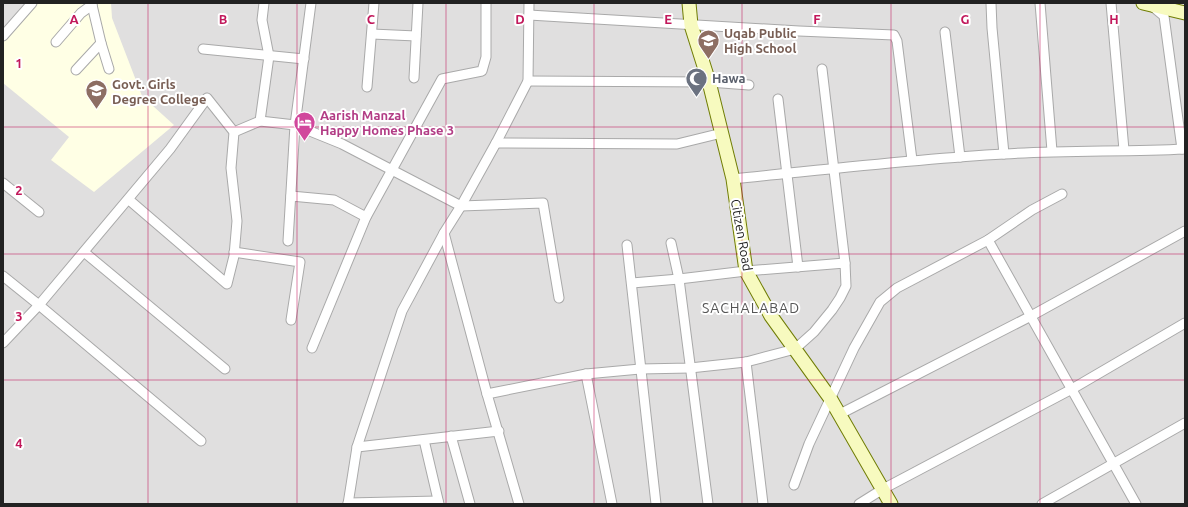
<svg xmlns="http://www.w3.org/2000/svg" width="1188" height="507" font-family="Ubuntu,sans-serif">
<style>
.residential{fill:#e0dfdf}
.education{fill:#ffffe5}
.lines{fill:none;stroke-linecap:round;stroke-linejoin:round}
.street-casing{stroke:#a9a9a9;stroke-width:11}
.secondary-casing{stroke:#707d05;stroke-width:15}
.street{stroke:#fff;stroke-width:9}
.secondary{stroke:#f7fabf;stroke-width:13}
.grid{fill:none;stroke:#c2185b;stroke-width:1;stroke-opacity:0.55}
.labels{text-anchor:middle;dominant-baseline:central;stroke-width:4;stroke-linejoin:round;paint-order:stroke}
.education-label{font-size:13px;font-weight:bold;fill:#785e54;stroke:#fff;text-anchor:start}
.worship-label{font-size:13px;font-weight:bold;fill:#5b616d;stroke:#fff;text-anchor:start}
.hotel-label{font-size:13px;font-weight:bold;fill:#b23c85;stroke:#fff;text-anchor:start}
.street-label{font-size:13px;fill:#222;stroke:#fff}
.neighbourhood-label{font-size:14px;letter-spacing:1px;fill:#555;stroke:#fff}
.grid-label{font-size:13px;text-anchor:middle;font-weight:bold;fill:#c2185b;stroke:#fff;stroke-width:4;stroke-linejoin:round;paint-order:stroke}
</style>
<rect width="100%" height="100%" fill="#f2efe9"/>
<rect class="residential" x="3" y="3" width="1182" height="501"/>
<polygon class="education" points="32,3 111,3 112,18 142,96 174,125 94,192 51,160 69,137 3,83 3,36"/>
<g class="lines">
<defs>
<g id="street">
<polyline points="991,3 992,28 1004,154"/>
<polyline points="1040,3 1052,151"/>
<polyline points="1111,3 1124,150"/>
<polyline points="1152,6 1164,16 1182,149"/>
<polyline points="529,15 799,31 894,35 897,41 912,160"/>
<polyline points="945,32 960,157"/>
<polyline points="372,34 416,36"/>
<polyline points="3,36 32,3"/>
<polyline points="56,42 81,13 92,5 91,3"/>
<polyline points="101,43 109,69"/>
<polyline points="203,49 304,59"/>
<polyline points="822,69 845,263"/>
<polyline points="76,70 101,43 92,5"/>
<polyline points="414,78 418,3"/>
<polyline points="528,81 709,82 749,85"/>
<polyline points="367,87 374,3"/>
<polyline points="778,99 798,267"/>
<polyline points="260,121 269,56 262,20 264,3"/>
<polyline points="234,132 260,121 295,125 342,144 461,206 543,203 559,298"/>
<polyline points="496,143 677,144 722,133"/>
<path d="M733,179C823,170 913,159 1004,154C1064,150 1125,152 1185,149"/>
<polyline points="3,183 39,212"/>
<polyline points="291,196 334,200 366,217"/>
<polyline points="128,199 227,284 234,256 237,221 231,168 234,132 207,98 170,149 39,305 201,441"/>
<polyline points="444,233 487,394 519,504"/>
<polyline points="988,240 1136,504"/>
<polyline points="288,241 295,125 311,3"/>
<polyline points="671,243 679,279 708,504"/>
<polyline points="627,245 656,504"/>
<polyline points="84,252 225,369"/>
<polyline points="234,252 300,262 291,320"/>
<polyline points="3,276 39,305 3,343"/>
<polyline points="312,348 366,217 442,79 482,71 486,57 486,3"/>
<polyline points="746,362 763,504"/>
<polyline points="586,374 612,504"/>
<polyline points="487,394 586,374 640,369 690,368 746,362 795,349 814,332 832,310 840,298 846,286 845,263 746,271 679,279 632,283"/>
<polyline points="840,414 1031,316 1185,231"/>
<polyline points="451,436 470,504"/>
<polyline points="424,440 439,504"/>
<polyline points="357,447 499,431"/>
<polyline points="794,485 809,444 854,348 880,302 897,288 988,240 1032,210 1062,194"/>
<polyline points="348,503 438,501"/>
<polyline points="348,504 357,447 402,311 444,233 461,206 496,143 528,81 529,3"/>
<polyline points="859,504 883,489 1072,389 1185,323"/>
<polyline points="1042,504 1185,423"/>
</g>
<g id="secondary">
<polyline points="689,3 691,25 709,82 733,179 746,271 771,316 830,398 891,504"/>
<polyline points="1143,3 1185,13"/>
</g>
</defs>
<use href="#street" class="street-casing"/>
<use href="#secondary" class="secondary-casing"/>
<use href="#street" class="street"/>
<use href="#secondary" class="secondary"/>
</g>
<path class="grid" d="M148,3V504M297,3V504M446,3V504M594,3V504M742,3V504M891,3V504M1040,3V504M3,127H1185M3,254H1185M3,380H1185"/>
<defs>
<symbol id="school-pin" viewBox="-11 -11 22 30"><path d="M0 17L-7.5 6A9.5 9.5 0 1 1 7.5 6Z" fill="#8d6e63" stroke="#fff"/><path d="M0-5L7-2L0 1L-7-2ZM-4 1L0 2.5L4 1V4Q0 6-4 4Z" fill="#fff"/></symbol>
<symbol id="mosque-pin" viewBox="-11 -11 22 30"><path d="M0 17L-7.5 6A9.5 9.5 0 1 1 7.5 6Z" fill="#6b7280" stroke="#fff"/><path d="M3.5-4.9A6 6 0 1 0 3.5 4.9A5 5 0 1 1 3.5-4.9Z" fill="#fff"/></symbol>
<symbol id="hotel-pin" viewBox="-11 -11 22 30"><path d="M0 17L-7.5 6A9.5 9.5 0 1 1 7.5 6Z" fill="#d1479c" stroke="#fff"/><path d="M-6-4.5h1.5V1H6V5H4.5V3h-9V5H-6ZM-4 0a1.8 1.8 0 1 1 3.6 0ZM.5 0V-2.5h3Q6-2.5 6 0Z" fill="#fff"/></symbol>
</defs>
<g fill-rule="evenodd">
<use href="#school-pin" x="696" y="28" width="25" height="34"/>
<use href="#mosque-pin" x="684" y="66" width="25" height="34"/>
<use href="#school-pin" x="84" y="78" width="25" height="34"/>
<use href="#hotel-pin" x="292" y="110" width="25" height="34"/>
</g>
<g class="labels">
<g class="education-label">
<text x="724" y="33">Uqab Public<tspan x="724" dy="15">High School</tspan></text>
<text x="112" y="84">Govt. Girls<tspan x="112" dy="15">Degree College</tspan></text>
</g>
<g class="worship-label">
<text x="712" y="78">Hawa</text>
</g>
<g class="hotel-label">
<text x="320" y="115">Aarish Manzal<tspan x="320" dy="15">Happy Homes Phase 3</tspan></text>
</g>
<g class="street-label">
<text transform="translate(742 235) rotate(80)">Citizen Road</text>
</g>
<g class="neighbourhood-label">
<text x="751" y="308">SACHALABAD</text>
</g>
</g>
<g class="grid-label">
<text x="74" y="24">A</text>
<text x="223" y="24">B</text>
<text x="371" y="24">C</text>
<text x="520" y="24">D</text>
<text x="668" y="24">E</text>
<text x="817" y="24">F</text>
<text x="965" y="24">G</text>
<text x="1114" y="24">H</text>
<text x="19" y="68">1</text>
<text x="19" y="195">2</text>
<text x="19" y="321">3</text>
<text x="19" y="448">4</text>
</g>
<rect width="1188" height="507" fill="none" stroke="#222222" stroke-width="8"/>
</svg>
